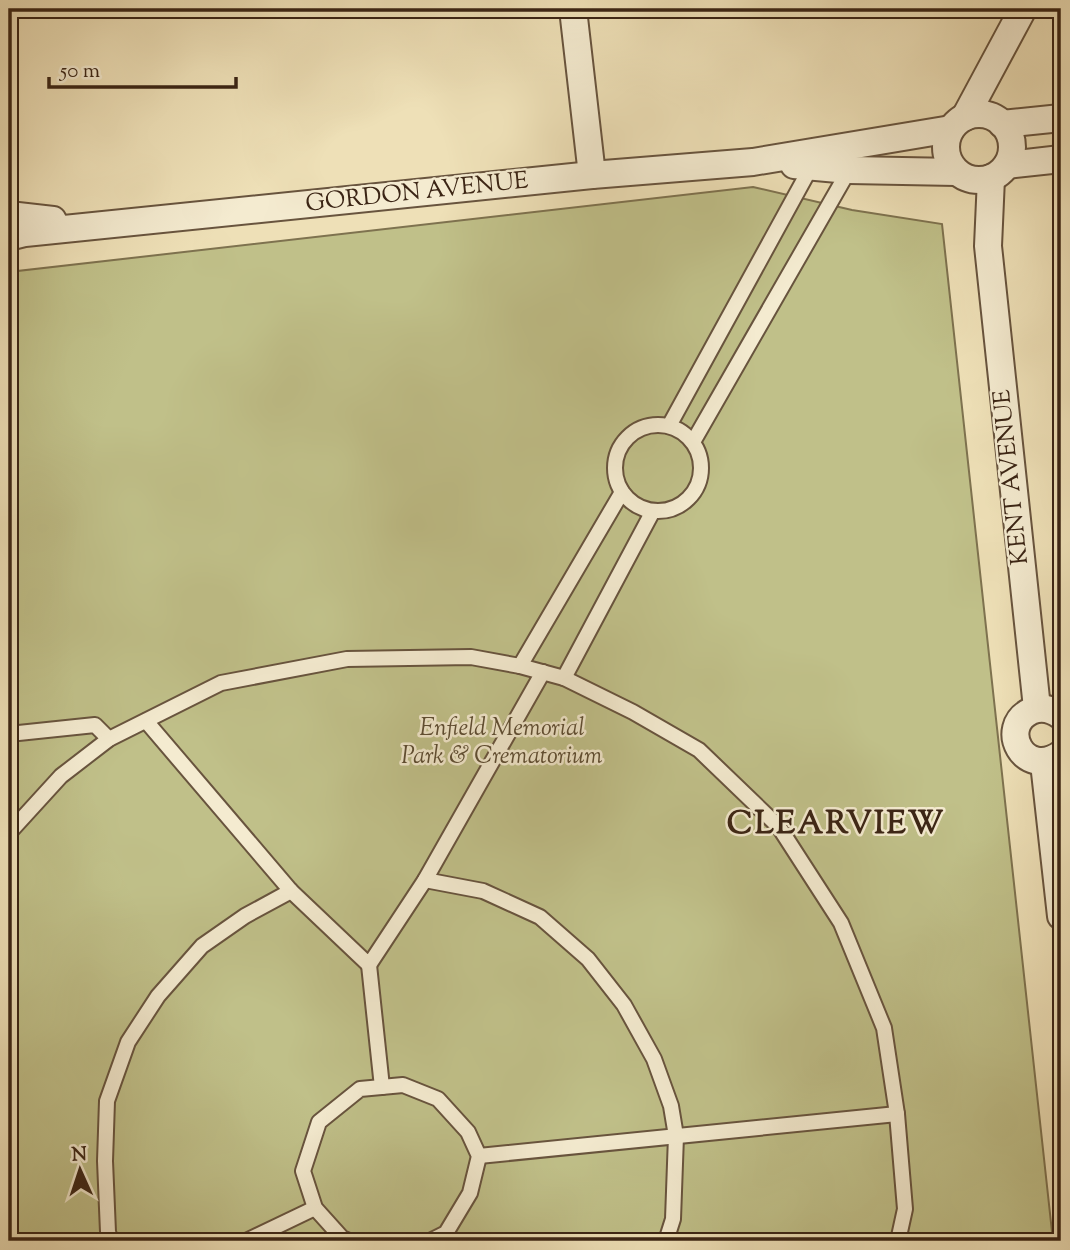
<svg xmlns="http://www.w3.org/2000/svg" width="1070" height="1250" font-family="'Sorts Mill Goudy',serif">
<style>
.green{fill:#c0c089;stroke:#7e724f;stroke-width:2}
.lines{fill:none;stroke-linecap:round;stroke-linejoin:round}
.lane-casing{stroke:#68543e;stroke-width:18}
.street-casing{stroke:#68543e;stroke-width:30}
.lane{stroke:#f4ebd0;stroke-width:14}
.street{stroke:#f4ebd0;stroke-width:26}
.labels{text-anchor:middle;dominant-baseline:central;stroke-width:5;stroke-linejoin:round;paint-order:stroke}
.street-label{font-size:24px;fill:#3b2515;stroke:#f4ebd0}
.park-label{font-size:24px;font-style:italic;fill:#5c4c32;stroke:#f4ebd0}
.district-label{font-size:32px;font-weight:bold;letter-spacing:2px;fill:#3b2515;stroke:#f4ebd0}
</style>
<rect width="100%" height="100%" fill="#eee0b7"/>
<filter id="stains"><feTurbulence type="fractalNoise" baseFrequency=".00286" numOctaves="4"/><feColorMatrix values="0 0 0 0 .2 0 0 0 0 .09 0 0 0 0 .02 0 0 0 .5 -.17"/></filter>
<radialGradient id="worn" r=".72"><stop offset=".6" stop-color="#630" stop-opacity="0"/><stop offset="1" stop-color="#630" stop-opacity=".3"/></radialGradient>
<polygon class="green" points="753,187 852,210 942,224 1053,1241 9,1241 9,272"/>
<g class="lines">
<defs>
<g id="lane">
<circle cx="658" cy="468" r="43"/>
<polyline points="669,426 811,167"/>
<polyline points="693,442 849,170"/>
<polyline points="520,666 622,492"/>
<polyline points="564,678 653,511"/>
<polyline points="146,721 291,891 369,965 425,880 543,672"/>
<polyline points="9,734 95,725 109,739"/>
<polyline points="9,833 61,776 109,739 221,683 347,659 471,657 520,666 564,678 633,712 699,750 779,827 841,923 884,1028 897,1114 905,1209 898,1241"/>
<polyline points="425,880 483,891 540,917 588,959 624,1005 654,1059 671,1106 676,1136 673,1219 666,1241"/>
<polyline points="369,965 382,1087"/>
<polyline points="479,1156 897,1114"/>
<polyline points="111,1241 108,1232 105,1161 107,1101 128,1042 158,996 202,946 245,916 291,891"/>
<polyline points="246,1241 315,1208"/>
<polyline points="349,1241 342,1238 315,1208 303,1171 319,1122 360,1089 403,1085 438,1099 468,1132 479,1156 470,1193 446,1233 430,1241"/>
</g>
<g id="street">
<polyline points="573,9 592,175"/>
<circle cx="979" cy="147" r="33"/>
<polyline points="965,117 1023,9"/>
<polyline points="1002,124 1061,118"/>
<polyline points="794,165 849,170 956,172"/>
<polyline points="1007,165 1061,159"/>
<polyline points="991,178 988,246 1037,708"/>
<polyline points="9,215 53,220"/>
<polyline points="9,237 25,233 592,175 753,162 951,129"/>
<path d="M1061,716C1052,709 1042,706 1031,711C997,727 1024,780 1061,754"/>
<polyline points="1044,763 1061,916"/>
</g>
</defs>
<use href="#lane" class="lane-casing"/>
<use href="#street" class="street-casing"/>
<use href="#lane" class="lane"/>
<use href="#street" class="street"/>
</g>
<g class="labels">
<g class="street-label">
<text transform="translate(417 193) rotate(-6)">GORDON AVENUE</text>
<text transform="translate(1012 477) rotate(-96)">KENT AVENUE</text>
</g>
<g class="park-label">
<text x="502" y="729">Enfield Memorial<tspan x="502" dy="28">Park &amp; Crematorium</tspan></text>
</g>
<g class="district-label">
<text x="836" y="825">CLEARVIEW</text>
</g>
</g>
<rect width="1070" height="1250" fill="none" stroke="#eee0b7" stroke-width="35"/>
<rect x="10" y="10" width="1049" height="1229" fill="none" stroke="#3b2515" stroke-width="3.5"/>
<rect x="18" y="18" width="1035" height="1215" fill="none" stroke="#3b2515" stroke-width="2"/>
<g transform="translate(80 1170) rotate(357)" stroke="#f4ebd0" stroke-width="5" paint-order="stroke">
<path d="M0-5L12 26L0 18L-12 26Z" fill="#3b2515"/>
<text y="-10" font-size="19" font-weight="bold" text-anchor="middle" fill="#3b2515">N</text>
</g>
<path d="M49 77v10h187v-10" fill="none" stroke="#3b2515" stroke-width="3.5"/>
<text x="60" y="77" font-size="21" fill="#3b2515" stroke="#f4ebd0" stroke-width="5" paint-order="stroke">50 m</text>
<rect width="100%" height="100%" filter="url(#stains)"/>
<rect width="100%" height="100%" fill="url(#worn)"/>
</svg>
